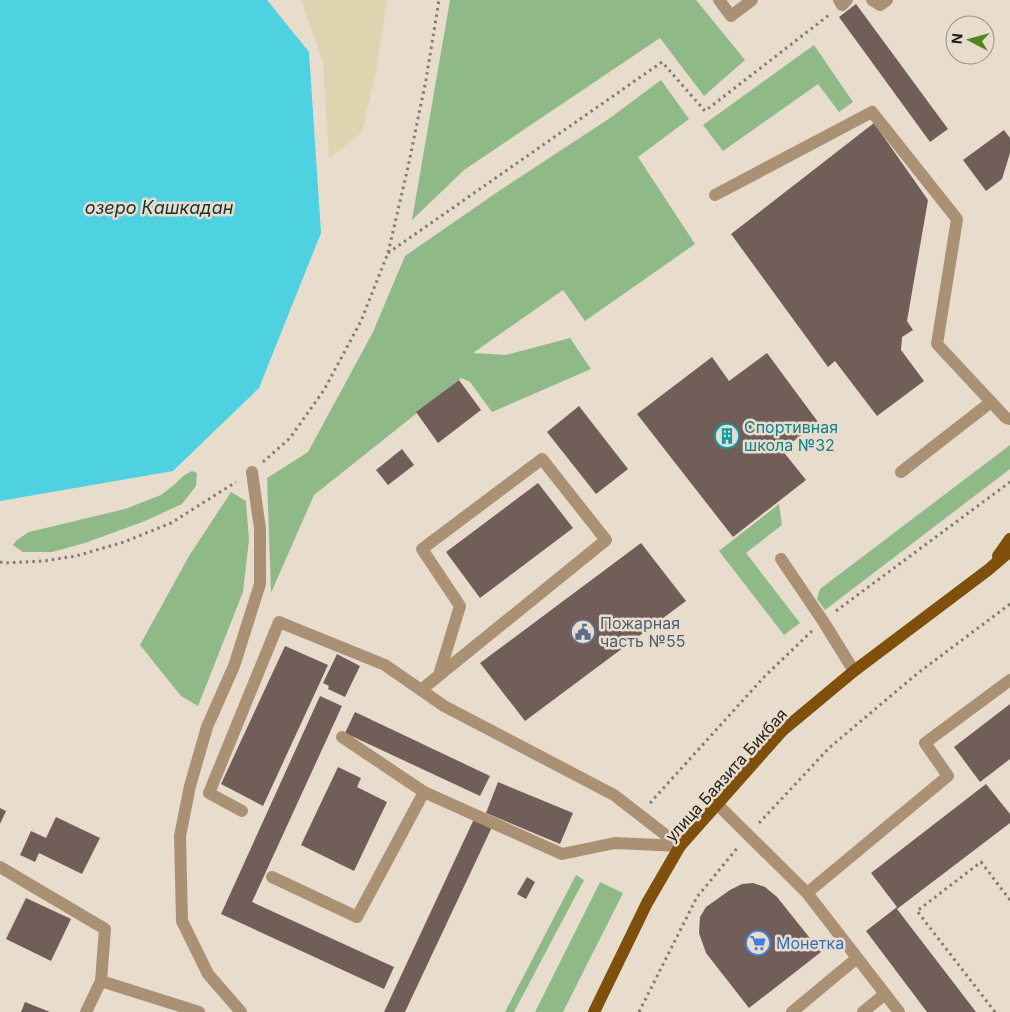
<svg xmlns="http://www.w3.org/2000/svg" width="1010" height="1012" font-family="Inter,sans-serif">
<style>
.green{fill:#8fba88}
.sand{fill:#ded5b0}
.water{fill:#4ed2e1}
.building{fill:#715e59}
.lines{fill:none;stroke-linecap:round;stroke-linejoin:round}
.path{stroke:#837b70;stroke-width:3;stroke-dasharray:2.5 4;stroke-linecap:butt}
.minor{stroke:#ab9174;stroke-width:12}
.major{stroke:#7e500c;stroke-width:12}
.labels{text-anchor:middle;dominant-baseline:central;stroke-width:5;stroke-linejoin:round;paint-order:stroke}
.culture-label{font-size:16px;fill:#0d838f;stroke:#e8dccc;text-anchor:start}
.service-label{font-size:16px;fill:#4e5e75;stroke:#e8dccc;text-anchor:start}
.street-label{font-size:16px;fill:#221e18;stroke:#e8dccc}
.shop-label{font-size:16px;fill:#366cbe;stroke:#e8dccc;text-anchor:start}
.water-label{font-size:18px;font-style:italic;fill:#1b3235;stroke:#e8dccc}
</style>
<rect width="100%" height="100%" fill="#e8dccc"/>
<g class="green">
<polygon points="450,0 696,0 745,60 704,96 660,38 464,170 412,220"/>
<polygon points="814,45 853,102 839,112 818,84 723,151 703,125"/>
<polygon points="661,80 689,119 638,157 695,244 585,321 563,290 473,353 506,355 570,338 591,369 492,412 470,382 461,378 314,495 271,593 267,478 308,452 373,332 405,256 496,193 610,118"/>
<polygon points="1010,445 1010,469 825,610 817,599 820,589"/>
<polygon points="192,471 197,473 196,486 182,504 145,521 85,543 52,552 23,552 13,545 17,540 29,532 125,509 161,495 174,485 183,476"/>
<polygon points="231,492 246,501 249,540 243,592 198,706 181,696 140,645 189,556"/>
<polygon points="779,504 782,525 746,553 800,623 784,635 719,551"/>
<polygon points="576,875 584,880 514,1012 505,1012"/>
<polygon points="600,882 623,893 563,1012 535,1012"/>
</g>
<polygon class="sand" points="301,0 387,0 375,77 362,132 329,159 323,62"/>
<polygon class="water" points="0,0 267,0 309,52 321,233 259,388 173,471 0,501"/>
<g class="building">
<polygon points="856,4 948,129 930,142 839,17"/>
<polygon points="874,123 928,200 907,321 913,330 902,337 901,350 924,381 877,416 835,361 828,367 731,234"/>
<polygon points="1004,130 1010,138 1010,153 1002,179 986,191 963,160"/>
<polygon points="767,353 818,422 782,450 806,480 733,537 637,414 712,357 729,381"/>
<polygon points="459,380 481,410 438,443 416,412"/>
<polygon points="579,406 628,469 596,494 547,432"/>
<polygon points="402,449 414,465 388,485 376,470"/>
<polygon points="538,483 573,528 480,598 446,552"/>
<polygon points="641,543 686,601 525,721 480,663"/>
<polygon points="285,646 328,665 263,806 221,784"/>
<polygon points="337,654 360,666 345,697 328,689 329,686 323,683"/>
<polygon points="320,696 342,706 252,902 394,967 384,989 221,914"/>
<polygon points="1010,704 1010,759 980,782 954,747"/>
<polygon points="355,712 490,776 480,796 345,733"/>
<polygon points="338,767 361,778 357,787 387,802 354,871 301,845"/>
<polygon points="498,782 573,813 560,844 486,813"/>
<polygon points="986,784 1010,814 1010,823 897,909 976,1012 927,1012 866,931 897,907 871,873"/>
<polygon points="0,808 6,811 0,824"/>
<polygon points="56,817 100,838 82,874 39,853 35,862 20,855 31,831 46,838"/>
<polygon points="474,819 492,827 405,1012 384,1012"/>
<polygon points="527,877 535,882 526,899 517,894"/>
<polygon points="753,883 765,887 777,897 821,952 749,1008 706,953 699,933 700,917 706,907 730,890 742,884"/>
<polygon points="26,898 71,919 51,961 6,939"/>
<polygon points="25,1002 50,1012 21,1012"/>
</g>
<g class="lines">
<g class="path">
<polyline points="388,253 662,62 705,111 829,15"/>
<polyline points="263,462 290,438 324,390 361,321 388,253 408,167 426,80 439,0"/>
<polyline points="0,562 5,563 43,561 76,556 124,542 171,523 236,482"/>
<polyline points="836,611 1010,482"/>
<polyline points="650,803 764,677 812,631"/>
<polyline points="759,823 829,748 918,673 1010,604"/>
<polyline points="639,1012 697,897 739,846"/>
<polyline points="995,1012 917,911 981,862 1010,900"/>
</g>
<g class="minor">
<polyline points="719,0 731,16 752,0"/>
<polyline points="839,0 842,5 847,0"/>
<polyline points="872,0 880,5 887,0"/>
<polyline points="715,195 872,112 957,219 937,344 1006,418 1010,419"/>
<polyline points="901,472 991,402"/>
<polyline points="781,559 823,621 854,671"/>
<polyline points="421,690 606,540 542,459 422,549 460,606 439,675"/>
<polyline points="342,737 424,792 562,854 615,843 680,846"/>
<polyline points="717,804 807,893 948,776 925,743 1010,680"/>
<polyline points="242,811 209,793 279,622 385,665 444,706 614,795 680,846"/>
<polyline points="0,867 105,929 101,981 86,1012"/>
<polyline points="272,877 357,917 424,792"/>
<polyline points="807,893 899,1012"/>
<polyline points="101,981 199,1012"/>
<polyline points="241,1012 208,974 182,921 180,836 190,786 207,727 234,666 260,584 260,529 252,472"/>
<polyline points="792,1012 857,958"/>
<polyline points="863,1012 885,994"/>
</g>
<g class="major">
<polyline points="998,556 1010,539"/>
<polyline points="594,1012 647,903 680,846 782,731 854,671 988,570 1010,551"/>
</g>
</g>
<defs>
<symbol id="building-ring" viewBox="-11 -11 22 22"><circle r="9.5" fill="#e8dccc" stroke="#0f9aa8" stroke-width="1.5"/><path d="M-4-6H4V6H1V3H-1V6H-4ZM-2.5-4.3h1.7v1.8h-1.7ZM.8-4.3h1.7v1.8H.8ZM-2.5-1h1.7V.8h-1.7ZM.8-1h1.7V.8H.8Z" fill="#0f9aa8"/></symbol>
<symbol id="civic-ring" viewBox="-11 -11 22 22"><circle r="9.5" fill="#e8dccc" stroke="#5c6f8a" stroke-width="1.5"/><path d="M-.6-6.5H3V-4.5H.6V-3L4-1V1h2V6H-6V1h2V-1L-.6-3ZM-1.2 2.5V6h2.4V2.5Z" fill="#5c6f8a"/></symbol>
<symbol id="supermarket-ring" viewBox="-11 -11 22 22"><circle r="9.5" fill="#e8dccc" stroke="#3f7fe0" stroke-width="1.5"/><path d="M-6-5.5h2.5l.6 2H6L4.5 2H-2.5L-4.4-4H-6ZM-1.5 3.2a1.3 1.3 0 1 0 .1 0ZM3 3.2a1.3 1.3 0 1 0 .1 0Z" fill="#3f7fe0"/></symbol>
</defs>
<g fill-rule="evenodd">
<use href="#building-ring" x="713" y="422" width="28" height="28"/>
<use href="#civic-ring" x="569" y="618" width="28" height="28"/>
<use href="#supermarket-ring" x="744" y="929" width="28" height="28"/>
</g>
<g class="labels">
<g class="culture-label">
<text x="744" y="427">Спортивная<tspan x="744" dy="18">школа №32</tspan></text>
</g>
<g class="service-label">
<text x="600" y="623">Пожарная<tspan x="600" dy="18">часть №55</tspan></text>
</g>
<g class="street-label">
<text transform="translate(726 775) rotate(-48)">улица Баязита Бикбая</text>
</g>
<g class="shop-label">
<text x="776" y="943">Монетка</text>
</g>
<g class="water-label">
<text x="159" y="207">озеро Кашкадан</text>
</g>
</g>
<g transform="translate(970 40) rotate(276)"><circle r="24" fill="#e8dccc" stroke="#999084"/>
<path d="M0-4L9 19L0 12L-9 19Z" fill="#52851b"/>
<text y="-8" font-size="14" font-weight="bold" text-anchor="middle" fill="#221e18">N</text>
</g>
</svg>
